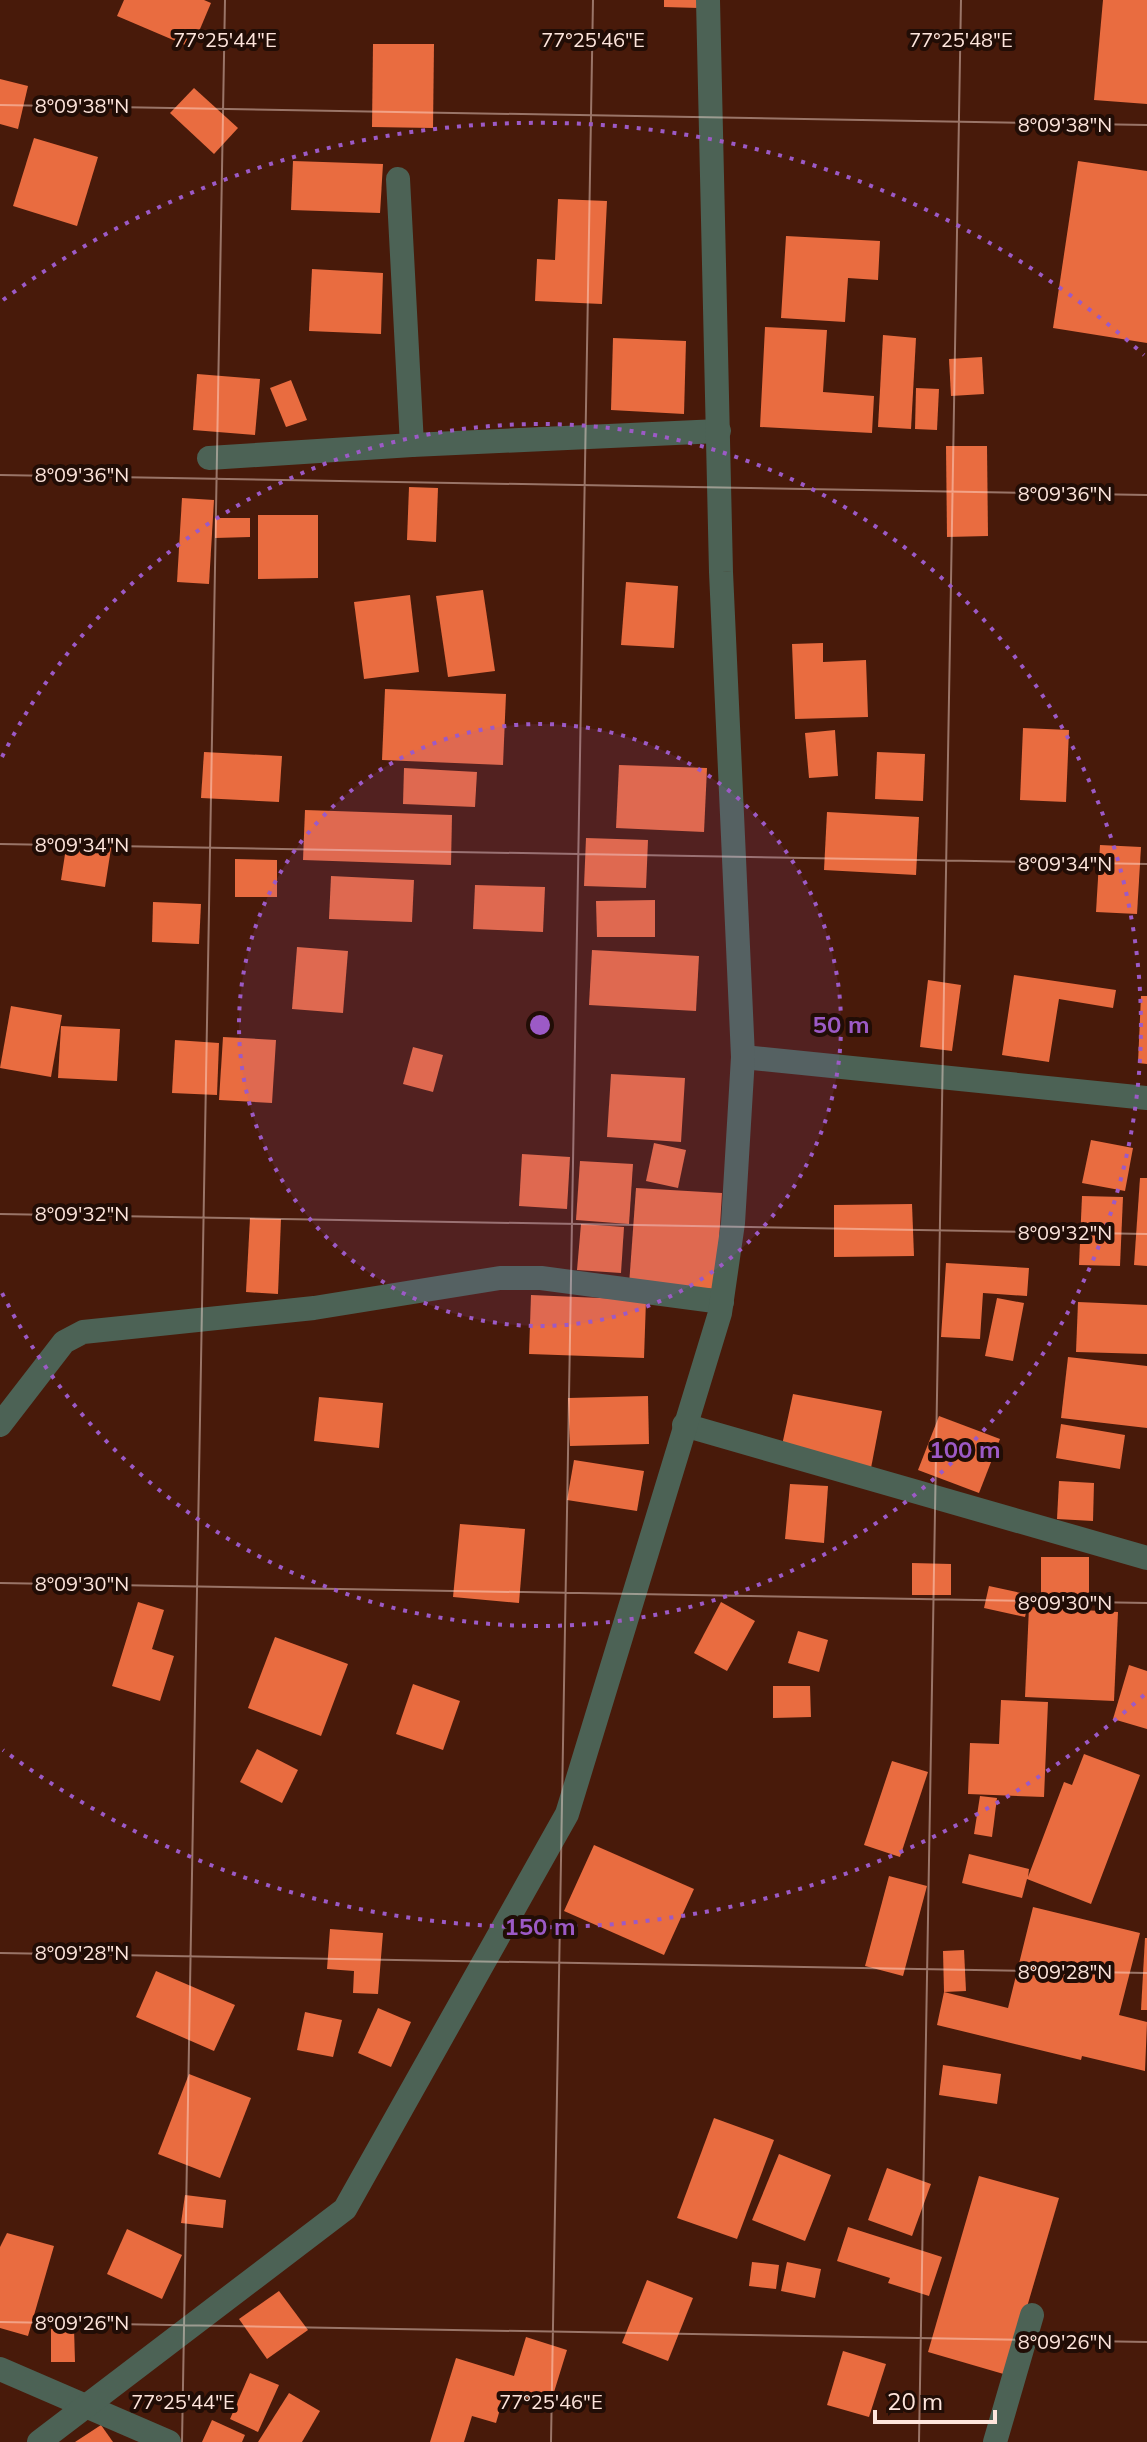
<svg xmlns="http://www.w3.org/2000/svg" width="1147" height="2442" font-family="Mulish,sans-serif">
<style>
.building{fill:#e96c40}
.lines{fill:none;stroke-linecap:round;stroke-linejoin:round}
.minor{stroke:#4c6255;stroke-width:24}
.ticks{fill:none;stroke:#fee5dc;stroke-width:2;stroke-opacity:0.45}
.ring{fill:none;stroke:#9c5ac6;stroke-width:4;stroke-dasharray:4 8}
.ticks-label{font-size:20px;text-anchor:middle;fill:#fee5dc;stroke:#210d06;stroke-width:8;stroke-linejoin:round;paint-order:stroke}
.centre{fill:#9c5ac6;stroke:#210d06;stroke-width:4}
.ring-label{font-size:24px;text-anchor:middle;font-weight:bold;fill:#9c5ac6;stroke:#210d06;stroke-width:8;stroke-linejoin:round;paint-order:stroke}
</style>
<rect width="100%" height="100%" fill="#481a0a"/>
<g class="building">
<polygon points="124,0 204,0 211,3 192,48 117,16"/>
<polygon points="664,0 700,0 699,8 664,7"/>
<polygon points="1103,0 1147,0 1147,104 1094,100"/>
<polygon points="373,44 434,44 433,128 372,127"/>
<polygon points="0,79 28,86 18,129 0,124"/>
<polygon points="194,88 238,128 214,154 170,113"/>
<polygon points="34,138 98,157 77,226 13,206"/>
<polygon points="293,161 383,164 380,213 291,210"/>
<polygon points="1078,161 1147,171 1147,343 1053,328"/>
<polygon points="558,199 607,201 602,304 535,301 537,259 555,260"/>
<polygon points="786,236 880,241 878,280 848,278 845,322 781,318"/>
<polygon points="312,269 383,273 381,334 309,331"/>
<polygon points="765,327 827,330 823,392 874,396 872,433 760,427"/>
<polygon points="883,335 916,338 911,429 878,427"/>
<polygon points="613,338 686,341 684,414 611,410"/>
<polygon points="982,357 984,394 951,396 949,359"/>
<polygon points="197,374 260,379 255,435 193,430"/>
<polygon points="291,380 307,420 286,427 270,388"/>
<polygon points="916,388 939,389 937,430 915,429"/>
<polygon points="946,446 987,446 988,536 947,537"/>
<polygon points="409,487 438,488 436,542 407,540"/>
<polygon points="182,498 214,500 209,584 177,582"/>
<polygon points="258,515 318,515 318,578 258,579"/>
<polygon points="215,518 250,518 250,537 215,538"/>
<polygon points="626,582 678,586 674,648 621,645"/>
<polygon points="483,590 495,671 448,677 436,596"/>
<polygon points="410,595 419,672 364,679 354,602"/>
<polygon points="823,643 823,662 866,660 868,717 795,719 792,644"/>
<polygon points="385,689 506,694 503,765 382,760"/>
<polygon points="1023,728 1069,730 1066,802 1020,800"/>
<polygon points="835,730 838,776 809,778 805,733"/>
<polygon points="204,752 282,756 279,802 201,798"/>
<polygon points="877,752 925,754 923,801 875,799"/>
<polygon points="619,765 707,768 704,832 616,828"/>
<polygon points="404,768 477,772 475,807 403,804"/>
<polygon points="305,810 452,815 451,865 303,860"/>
<polygon points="827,812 919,817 916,875 824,870"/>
<polygon points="68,835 112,842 105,887 61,880"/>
<polygon points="586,838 648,840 646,888 584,886"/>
<polygon points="1100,845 1141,847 1137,914 1096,912"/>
<polygon points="235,859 277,860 277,897 235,897"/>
<polygon points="331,876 414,880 412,922 329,919"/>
<polygon points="475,885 545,887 543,932 473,929"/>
<polygon points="655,900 655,937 597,937 596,901"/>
<polygon points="153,902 201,904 199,944 152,942"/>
<polygon points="297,947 348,951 343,1013 292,1009"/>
<polygon points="592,950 699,956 696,1011 589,1005"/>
<polygon points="1014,975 1116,990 1113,1008 1059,999 1049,1062 1002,1055"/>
<polygon points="928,980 961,985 952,1051 920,1047"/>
<polygon points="1141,996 1147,996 1147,1064 1138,1063"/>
<polygon points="11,1006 62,1015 51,1077 0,1068"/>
<polygon points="61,1026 120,1029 117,1081 58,1078"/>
<polygon points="223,1037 276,1040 272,1103 219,1100"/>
<polygon points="175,1040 219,1043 217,1095 172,1093"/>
<polygon points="413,1047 443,1055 433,1092 403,1084"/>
<polygon points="611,1074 685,1078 681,1142 607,1137"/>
<polygon points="1091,1140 1133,1148 1125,1191 1082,1183"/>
<polygon points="654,1143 686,1150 678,1188 646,1181"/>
<polygon points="522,1154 570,1157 567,1209 519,1206"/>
<polygon points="580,1161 633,1164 629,1224 576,1220"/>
<polygon points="1140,1178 1147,1178 1147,1266 1134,1265"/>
<polygon points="636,1188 722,1193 716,1289 629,1285"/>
<polygon points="1082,1196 1123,1197 1120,1266 1079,1265"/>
<polygon points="912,1204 914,1256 834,1257 834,1205"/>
<polygon points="250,1218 281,1219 278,1294 246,1292"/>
<polygon points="581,1224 624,1227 621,1273 577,1270"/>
<polygon points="946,1263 1029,1268 1027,1296 983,1293 980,1339 941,1337"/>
<polygon points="531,1295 646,1300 644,1358 529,1354"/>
<polygon points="997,1298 1024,1303 1013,1361 985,1356"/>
<polygon points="1078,1302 1147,1305 1147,1354 1076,1352"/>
<polygon points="1068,1357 1147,1366 1147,1428 1061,1418"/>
<polygon points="793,1394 882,1411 871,1468 781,1450"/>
<polygon points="648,1396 649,1444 570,1446 568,1398"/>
<polygon points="319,1397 383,1403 379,1448 314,1441"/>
<polygon points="939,1416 1000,1439 979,1493 918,1470"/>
<polygon points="1061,1424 1125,1435 1120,1469 1056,1458"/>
<polygon points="574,1460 644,1471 637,1511 567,1500"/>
<polygon points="1059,1481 1094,1483 1093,1521 1057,1519"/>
<polygon points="790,1484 828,1486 824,1543 785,1539"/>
<polygon points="460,1524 525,1529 519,1603 453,1597"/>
<rect x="1041" y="1557" width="48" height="43"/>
<polygon points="912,1563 951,1564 951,1595 912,1595"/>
<polygon points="989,1586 1030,1595 1025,1617 984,1608"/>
<polygon points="138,1602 164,1610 152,1649 174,1656 160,1701 112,1686"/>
<polygon points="721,1602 755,1621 727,1671 694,1653"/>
<polygon points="1029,1607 1118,1612 1114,1701 1025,1697"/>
<polygon points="798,1631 828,1640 819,1672 788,1663"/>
<polygon points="275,1637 348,1664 321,1736 248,1708"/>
<polygon points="1129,1665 1147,1671 1147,1729 1113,1719"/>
<polygon points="413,1684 460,1701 443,1750 396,1734"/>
<polygon points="773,1686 810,1686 811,1717 773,1718"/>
<polygon points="1001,1700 1048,1702 1044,1797 968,1794 970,1743 999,1744"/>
<polygon points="257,1749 298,1770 282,1803 240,1782"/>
<polygon points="1084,1754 1140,1775 1091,1904 1027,1879 1022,1898 962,1883 969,1854 1029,1869 1028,1877 1064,1782 1072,1785"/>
<polygon points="892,1761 928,1772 900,1857 864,1845"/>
<polygon points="980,1796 997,1798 992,1837 974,1834"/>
<polygon points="594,1845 694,1889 664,1955 564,1911"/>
<polygon points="889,1876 927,1886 903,1976 865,1966"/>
<polygon points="1033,1907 1140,1933 1119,2015 1147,2022 1145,2071 1082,2056 1081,2060 937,2025 944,1992 1008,2008"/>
<polygon points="330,1929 383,1933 378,1994 353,1993 354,1971 327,1969"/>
<polygon points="1145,1938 1147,1938 1147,2010 1141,2010"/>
<polygon points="964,1950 966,1991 944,1992 943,1951"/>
<polygon points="156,1971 235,2005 214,2051 136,2017"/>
<polygon points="378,2008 411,2022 391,2067 358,2053"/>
<polygon points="305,2012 342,2020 333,2057 297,2050"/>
<polygon points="943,2065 1001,2074 997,2104 939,2095"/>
<polygon points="189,2074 251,2098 220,2178 158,2154"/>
<polygon points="714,2118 774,2140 737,2239 677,2218"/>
<polygon points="779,2154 831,2175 805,2241 752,2220"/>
<polygon points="887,2168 931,2184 912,2236 868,2220"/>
<polygon points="979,2176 1059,2198 1007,2375 928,2352"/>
<polygon points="185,2195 226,2200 223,2228 181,2223"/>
<polygon points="848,2227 942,2257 929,2296 888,2283 890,2278 837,2261"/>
<polygon points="127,2229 182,2255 162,2299 107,2274"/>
<polygon points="7,2233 54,2246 28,2336 0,2328 0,2247"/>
<polygon points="752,2262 779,2265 776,2289 749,2286"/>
<polygon points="787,2262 821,2269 815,2298 781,2291"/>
<polygon points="647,2280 693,2298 668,2361 622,2343"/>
<polygon points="279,2291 308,2330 267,2359 239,2319"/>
<polygon points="74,2328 75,2362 51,2362 51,2329"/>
<polygon points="526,2337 567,2350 550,2405 505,2392 496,2423 472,2416 464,2442 430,2442 456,2358 514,2376"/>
<polygon points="843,2351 886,2364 869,2417 827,2405"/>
<polygon points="250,2373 279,2385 258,2432 230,2419"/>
<polygon points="289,2393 320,2411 302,2442 258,2442"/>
<polygon points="212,2420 245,2435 242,2442 202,2442"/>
<polygon points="101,2425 113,2442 75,2442"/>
</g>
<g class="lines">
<g class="minor">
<polyline points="398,179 412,445"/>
<polyline points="209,458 412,445 719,431"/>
<polyline points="743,1057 1147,1098"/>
<polyline points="0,1425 64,1342 83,1332 314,1308 500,1278 541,1278 722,1302"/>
<polyline points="684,1425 1147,1558"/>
<polyline points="0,2369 169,2442"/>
<polyline points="39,2442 345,2209 567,1814 720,1313 733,1223 743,1057 721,572 708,0"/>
<polyline points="995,2442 1032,2315"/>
</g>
</g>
<path class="ticks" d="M0,105L1147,125M0,475L1147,495M0,844L1147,864M0,1214L1147,1234M0,1583L1147,1603M0,1953L1147,1973M0,2322L1147,2342M182,2442L225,0M551,2442L593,0M919,2442L961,0"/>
<circle cx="540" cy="1025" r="301" fill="#9c5ac6" fill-opacity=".12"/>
<g class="ring">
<circle cx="540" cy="1025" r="301"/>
<path d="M2 757A601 601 0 1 1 2 1293"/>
<path d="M1144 1695A902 902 0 0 1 3 1750M3 300A902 902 0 0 1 1144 355"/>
</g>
<g class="ticks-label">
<text x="225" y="47">77°25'44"E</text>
<text x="593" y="47">77°25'46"E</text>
<text x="961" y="47">77°25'48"E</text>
<text x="82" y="113">8°09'38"N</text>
<text x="1065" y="132">8°09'38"N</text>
<text x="82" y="482">8°09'36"N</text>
<text x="1065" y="501">8°09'36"N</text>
<text x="82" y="852">8°09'34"N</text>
<text x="1065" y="871">8°09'34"N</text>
<text x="82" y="1221">8°09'32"N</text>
<text x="1065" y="1240">8°09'32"N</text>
<text x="82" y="1591">8°09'30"N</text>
<text x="1065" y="1610">8°09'30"N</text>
<text x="82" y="1960">8°09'28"N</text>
<text x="1065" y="1979">8°09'28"N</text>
<text x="82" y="2330">8°09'26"N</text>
<text x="1065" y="2349">8°09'26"N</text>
<text x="183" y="2409">77°25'44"E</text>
<text x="551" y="2409">77°25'46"E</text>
</g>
<circle cx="540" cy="1025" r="12" class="centre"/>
<g class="ring-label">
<text x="841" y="1033">50 m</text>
<text x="965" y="1458">100 m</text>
<text x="540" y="1935">150 m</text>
</g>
<path d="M875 2410v12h120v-12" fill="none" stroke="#fee5dc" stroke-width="4"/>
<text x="887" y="2410" font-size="24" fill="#fee5dc" stroke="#210d06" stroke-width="6" paint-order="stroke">20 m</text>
</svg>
